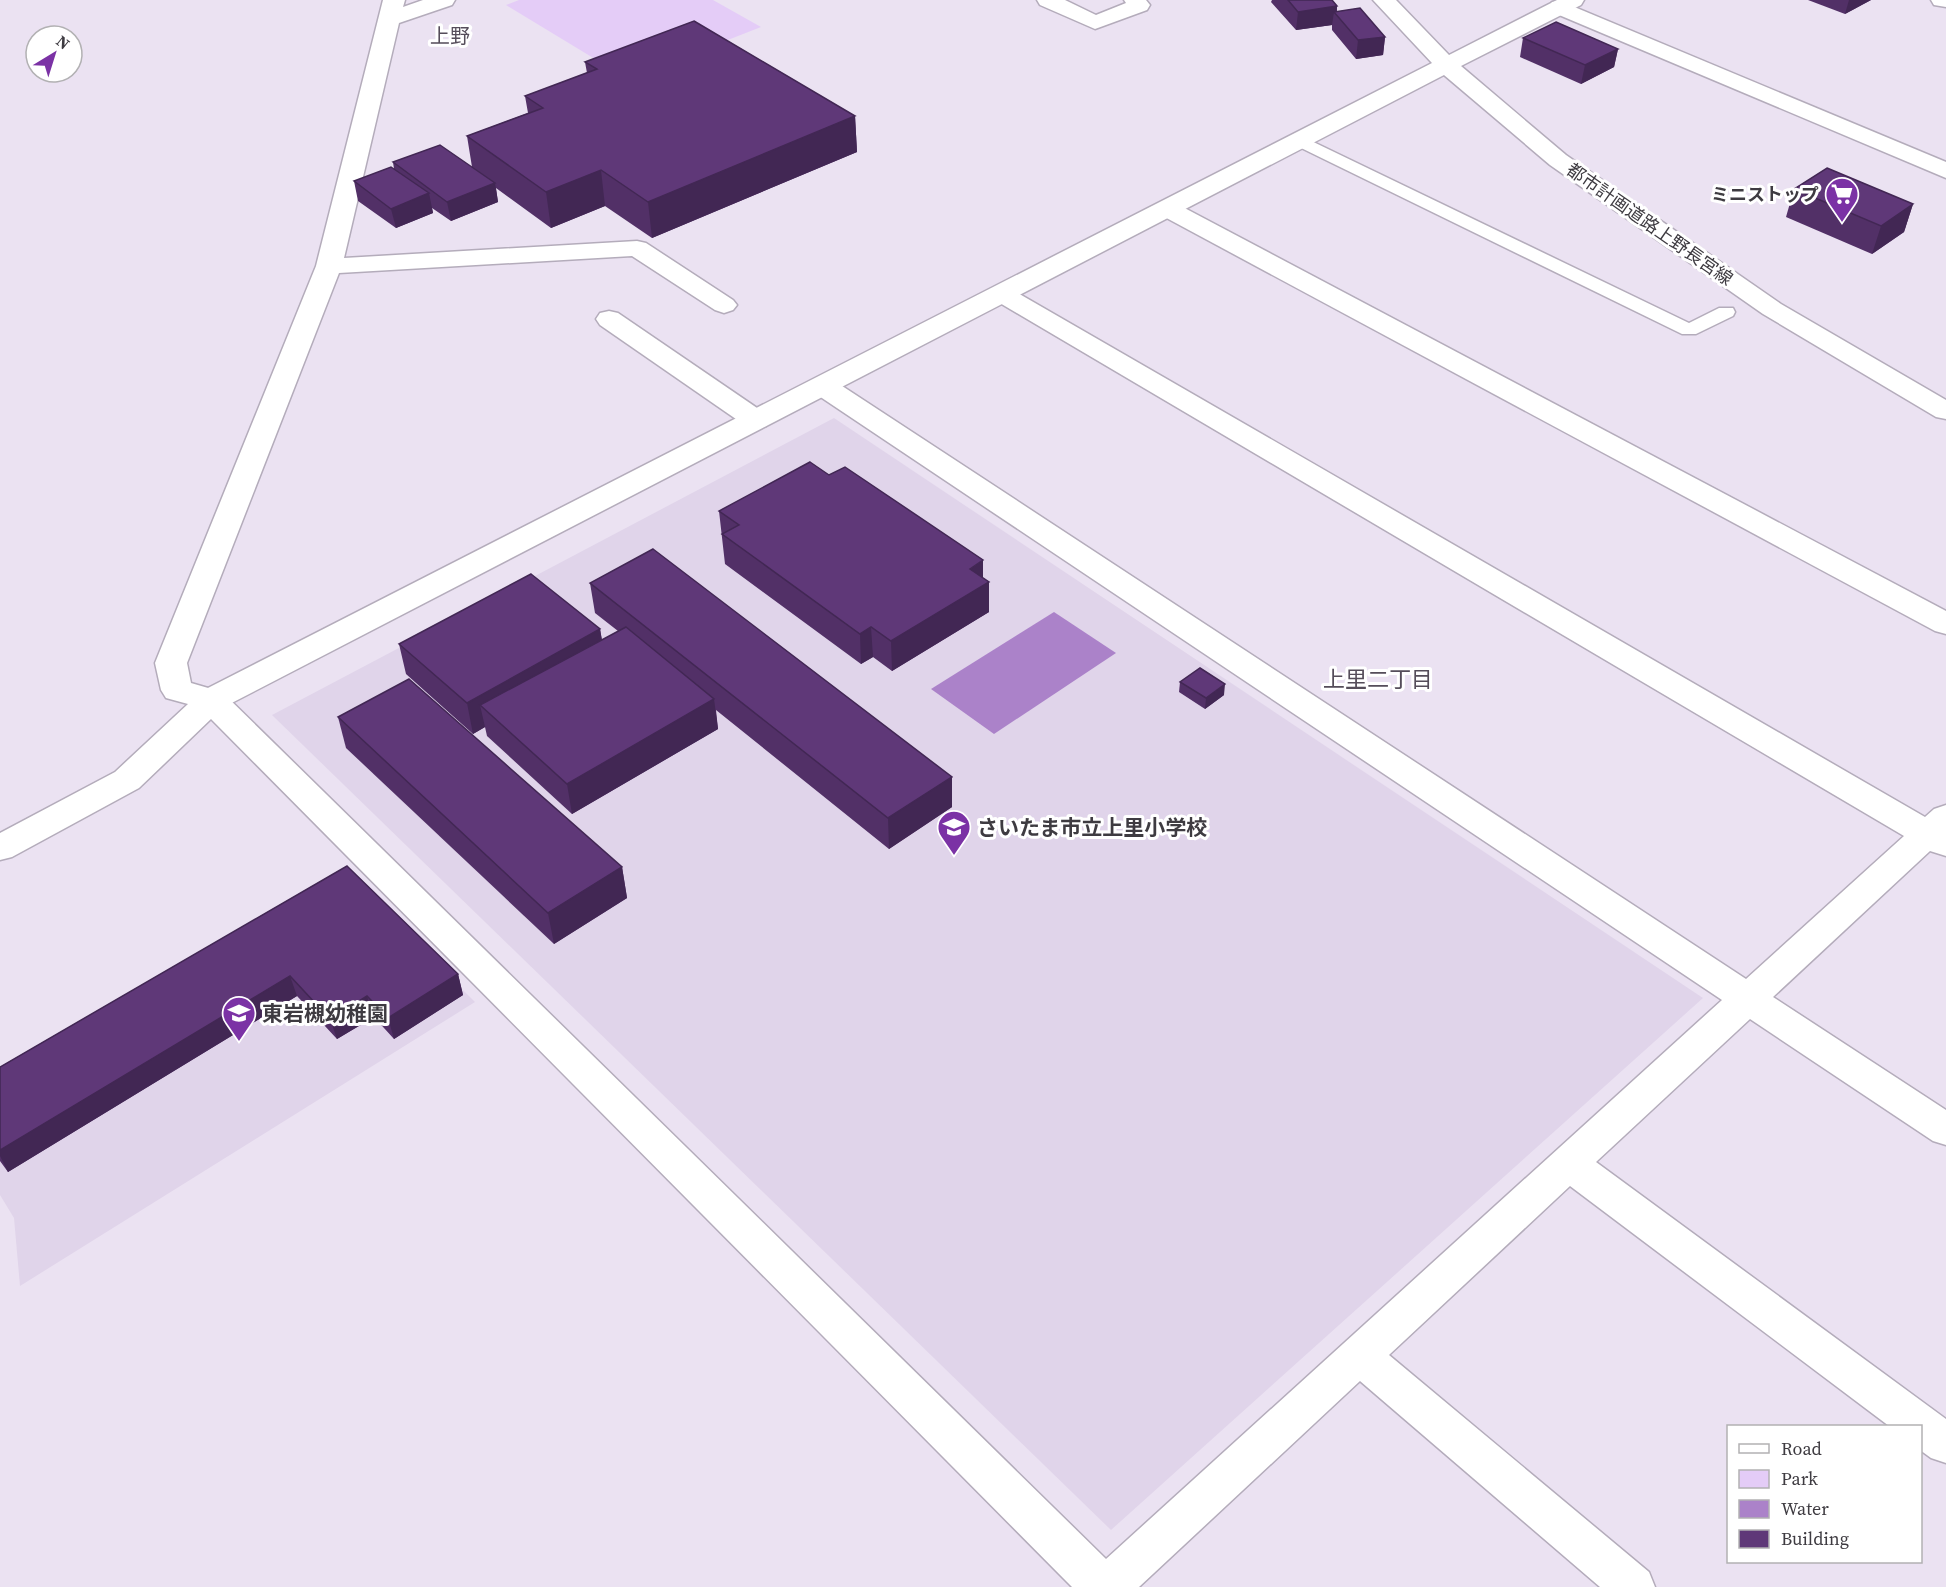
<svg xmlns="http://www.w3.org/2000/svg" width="1946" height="1587" font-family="'Source Serif 4','Noto Sans JP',serif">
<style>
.built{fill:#e0d4ea}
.green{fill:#e4ccf7}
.water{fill:#ab82c9}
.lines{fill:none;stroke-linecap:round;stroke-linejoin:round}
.lane-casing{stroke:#b4acbb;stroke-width:3}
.street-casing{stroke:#b4acbb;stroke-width:3}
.secondary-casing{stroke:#b4acbb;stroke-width:3}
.lane{fill:#fff;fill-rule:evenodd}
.street{fill:#fff;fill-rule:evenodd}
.secondary{fill:#fff;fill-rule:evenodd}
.wall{fill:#523067}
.shaded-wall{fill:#422754}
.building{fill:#5f3878;stroke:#422754;stroke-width:1.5}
.labels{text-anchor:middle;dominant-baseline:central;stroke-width:6;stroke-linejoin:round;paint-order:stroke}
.far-poi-label{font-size:18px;font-weight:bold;fill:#3e3b41;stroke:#fff;text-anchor:end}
.far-street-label{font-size:18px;fill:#3e3b41;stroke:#fff}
.far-quarter-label{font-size:20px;fill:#554d5a;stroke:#fff}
.poi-label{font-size:21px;font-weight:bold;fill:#3e3b41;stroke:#fff;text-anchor:start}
.neighbourhood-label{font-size:22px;fill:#554d5a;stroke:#fff}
</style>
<rect width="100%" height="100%" fill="#ebe2f2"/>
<g class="built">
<polygon points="834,418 1703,998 1111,1530 272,715"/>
<polygon points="350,878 475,1002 20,1286 14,1218 0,1195 0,1082"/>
</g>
<polygon class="green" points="519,0 713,0 761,27 628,79 506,5"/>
<polygon class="water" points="1054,612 1116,653 994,734 931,689"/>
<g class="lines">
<defs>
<polygon id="lane" points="1301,136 1689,323 1719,308 1733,308 1735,312 1733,316 1696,334 1682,334 1295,145 1293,141 1295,137"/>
<g id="street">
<polygon points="383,0 405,0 403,7 423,0 455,0 452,5 399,23 344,258 637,241 646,243 733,300 737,305 733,310 724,313 715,310 632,256 339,273 187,663 191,683 222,692 1106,1559 1722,1000 813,392 810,386 813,380 823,378 833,380 1746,979 1904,836 993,299 989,294 993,289 1002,286 1011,289 1925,817 1934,809 1946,805 1946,856 1930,851 1773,997 1946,1110 1946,1145 1933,1141 1750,1019 1596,1162 1946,1419 1946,1463 1931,1458 1920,1450 1920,1426 1889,1426 1570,1186 1389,1355 1649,1572 1655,1587 1600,1587 1360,1381 1139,1587 1072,1587 211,719 139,788 12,857 0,860 0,833 115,772 188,704 166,698 161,690 155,663 316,266"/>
<polygon points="1037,0 1065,0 1096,15 1126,3 1124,0 1146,0 1150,5 1147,10 1095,29 1040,5"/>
<polygon points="1931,0 1946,0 1946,7 1934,5"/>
<polygon points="1560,1 1946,162 1946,178 1552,12 1549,7 1552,2"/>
<polygon points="1168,202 1177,204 1946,611 1946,634 1935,631 1159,214 1156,209 1159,204"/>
<polygon points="609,311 618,313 766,414 770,420 766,426 756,428 746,426 600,325 596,319 600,313"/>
</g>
<polygon id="secondary" points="1373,0 1396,0 1449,55 1557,0 1584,0 1581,5 1461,66 1566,155 1781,304 1946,400 1946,419 1936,417 1763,314 1550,165 1444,75 222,708 211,711 200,708 195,700 200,692 1432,63"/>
</defs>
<use href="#lane" class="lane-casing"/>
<use href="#street" class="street-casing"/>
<use href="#secondary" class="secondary-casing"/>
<use href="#lane" class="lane"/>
<use href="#street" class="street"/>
<use href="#secondary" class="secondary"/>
</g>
<g class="wall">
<polygon points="1272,0 1332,0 1337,6 1337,11 1385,37 1383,55 1356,59 1332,30 1332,25 1296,30 1271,2"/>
<polygon points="1808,0 1871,0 1845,14"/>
<polygon points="1523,38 1618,49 1614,67 1581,84 1520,57"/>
<polygon points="585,62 855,116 857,152 652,238 605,206 551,228 496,188 498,202 451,221 432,208 433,213 396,228 358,201 354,181 394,169 393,162 472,167 467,136 528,113 525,96 587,73"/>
<polygon points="1794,189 1913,204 1904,232 1872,254 1786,217"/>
<polygon points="829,475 989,582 989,612 892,671 873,657 861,664 725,564 719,511"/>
<polygon points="590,583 952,777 952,807 889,849 716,710 718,729 572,814 487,736 485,727 473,734 406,674 399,644 600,629 602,640 618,631 595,613"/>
<polygon points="1180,682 1224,695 1205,709 1179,692"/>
<polygon points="338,717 622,867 627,898 554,944 346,748"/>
<polygon points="347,866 458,974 463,995 394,1039 374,1017 337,1039 297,996 8,1172 0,1161 0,1067"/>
</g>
<g class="shaded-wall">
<polygon points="1849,0 1871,0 1845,14"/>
<polygon points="1337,6 1336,15 1334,12 1332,25 1296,30 1298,12"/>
<polygon points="1385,37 1383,55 1356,59 1358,40"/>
<polygon points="1618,49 1614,67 1581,84 1585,65"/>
<polygon points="855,116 857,152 652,238 648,202"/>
<polygon points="601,170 605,206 551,228 546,192"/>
<polygon points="495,183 498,202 451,221 447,202"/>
<polygon points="429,193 433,213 396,228 391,209"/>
<polygon points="1913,204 1904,232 1872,254 1881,226"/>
<polygon points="983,560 983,586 989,582 989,612 892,671 891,641 970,569"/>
<polygon points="871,627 873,657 861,664 860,634"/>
<polygon points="600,629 605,660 480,705 485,727 473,734 467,703"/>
<polygon points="1225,684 1224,695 1205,709 1206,698"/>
<polygon points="714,699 718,729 572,814 567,784"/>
<polygon points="952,777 952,807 889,849 888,818"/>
<polygon points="622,867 627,898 554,944 548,913"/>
<polygon points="458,974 463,995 394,1039 388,1018"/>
<polygon points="290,976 297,996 8,1172 0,1156 0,1150"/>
<polygon points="367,996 374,1017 337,1039 330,1019"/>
</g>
<g class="building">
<polygon points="1288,0 1332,0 1337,6 1298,12"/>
<polygon points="1360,8 1385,37 1358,40 1334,12"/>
<polygon points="694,21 855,116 648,202 601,170 546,192 467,136 543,108 525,96 597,69 585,62"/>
<polygon points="1556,22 1618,49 1585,65 1523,38"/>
<polygon points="440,145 495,183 447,202 393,162"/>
<polygon points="391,167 429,193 391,209 354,181"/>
<polygon points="1827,168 1913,204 1881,226 1794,189"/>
<polygon points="810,462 829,475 845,467 983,560 970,569 989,582 891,641 871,627 860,634 722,534 739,525 719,511"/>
<polygon points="653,549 952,777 888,818 590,583"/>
<polygon points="531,574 600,629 467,703 399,644"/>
<polygon points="626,627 714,699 567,784 480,705"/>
<polygon points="1200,668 1225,684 1206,698 1180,682"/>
<polygon points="409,679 622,867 548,913 338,717"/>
<polygon points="347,866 458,974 388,1018 367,996 330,1019 290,976 0,1150 0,1067"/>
</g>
<defs>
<symbol id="supermarket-pin" viewBox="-11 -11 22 30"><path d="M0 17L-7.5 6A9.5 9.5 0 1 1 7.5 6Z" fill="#7b32a5" stroke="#fff"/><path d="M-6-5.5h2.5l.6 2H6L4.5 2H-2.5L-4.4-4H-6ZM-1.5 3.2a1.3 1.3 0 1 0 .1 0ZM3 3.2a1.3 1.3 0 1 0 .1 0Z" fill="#fff"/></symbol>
<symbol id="school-pin" viewBox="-11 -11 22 30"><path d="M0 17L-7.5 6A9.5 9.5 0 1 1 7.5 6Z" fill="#7b32a5" stroke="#fff"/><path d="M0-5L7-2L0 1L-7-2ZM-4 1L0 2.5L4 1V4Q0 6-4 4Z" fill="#fff"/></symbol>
</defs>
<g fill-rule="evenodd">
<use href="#supermarket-pin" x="1823" y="175" width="38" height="52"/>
<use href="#school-pin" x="935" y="808" width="38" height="52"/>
<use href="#school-pin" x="220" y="994" width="38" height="52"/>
</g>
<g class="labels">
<g class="far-poi-label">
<text x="1819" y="194">ミニストップ</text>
</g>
<g class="far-street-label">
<text transform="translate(1650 224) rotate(35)">都市計画道路上野長宮線</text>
</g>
<g class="far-quarter-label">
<text x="450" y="36">上野</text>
</g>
<g class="poi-label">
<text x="977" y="827">さいたま市立上里小学校</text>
<text x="262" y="1013">東岩槻幼稚園</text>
</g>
<g class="neighbourhood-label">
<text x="1378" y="679">上里二丁目</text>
</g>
</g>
<rect x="1727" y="1425" width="195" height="138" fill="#ffffff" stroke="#b2b1b3" stroke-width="1.5"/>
<rect x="1739" y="1444" width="30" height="9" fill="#ffffff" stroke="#b2b1b3" stroke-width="1.5"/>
<text x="1781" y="1455" font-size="18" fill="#3e3b41">Road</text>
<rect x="1739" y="1470" width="30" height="18" fill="#e4ccf7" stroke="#b2b1b3" stroke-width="1.5"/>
<text x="1781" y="1485" font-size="18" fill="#3e3b41">Park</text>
<rect x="1739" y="1500" width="30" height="18" fill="#ab82c9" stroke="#b2b1b3" stroke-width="1.5"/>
<text x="1781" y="1515" font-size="18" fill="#3e3b41">Water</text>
<rect x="1739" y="1530" width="30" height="18" fill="#5f3878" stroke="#b2b1b3" stroke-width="1.5"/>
<text x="1781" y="1545" font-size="18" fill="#3e3b41">Building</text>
<g transform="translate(54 54) rotate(38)"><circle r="28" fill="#ffffff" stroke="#b2b1b3" stroke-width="1.5"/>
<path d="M0-4.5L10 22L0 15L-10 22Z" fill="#7b32a5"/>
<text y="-9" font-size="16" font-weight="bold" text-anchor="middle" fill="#3e3b41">N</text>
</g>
</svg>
